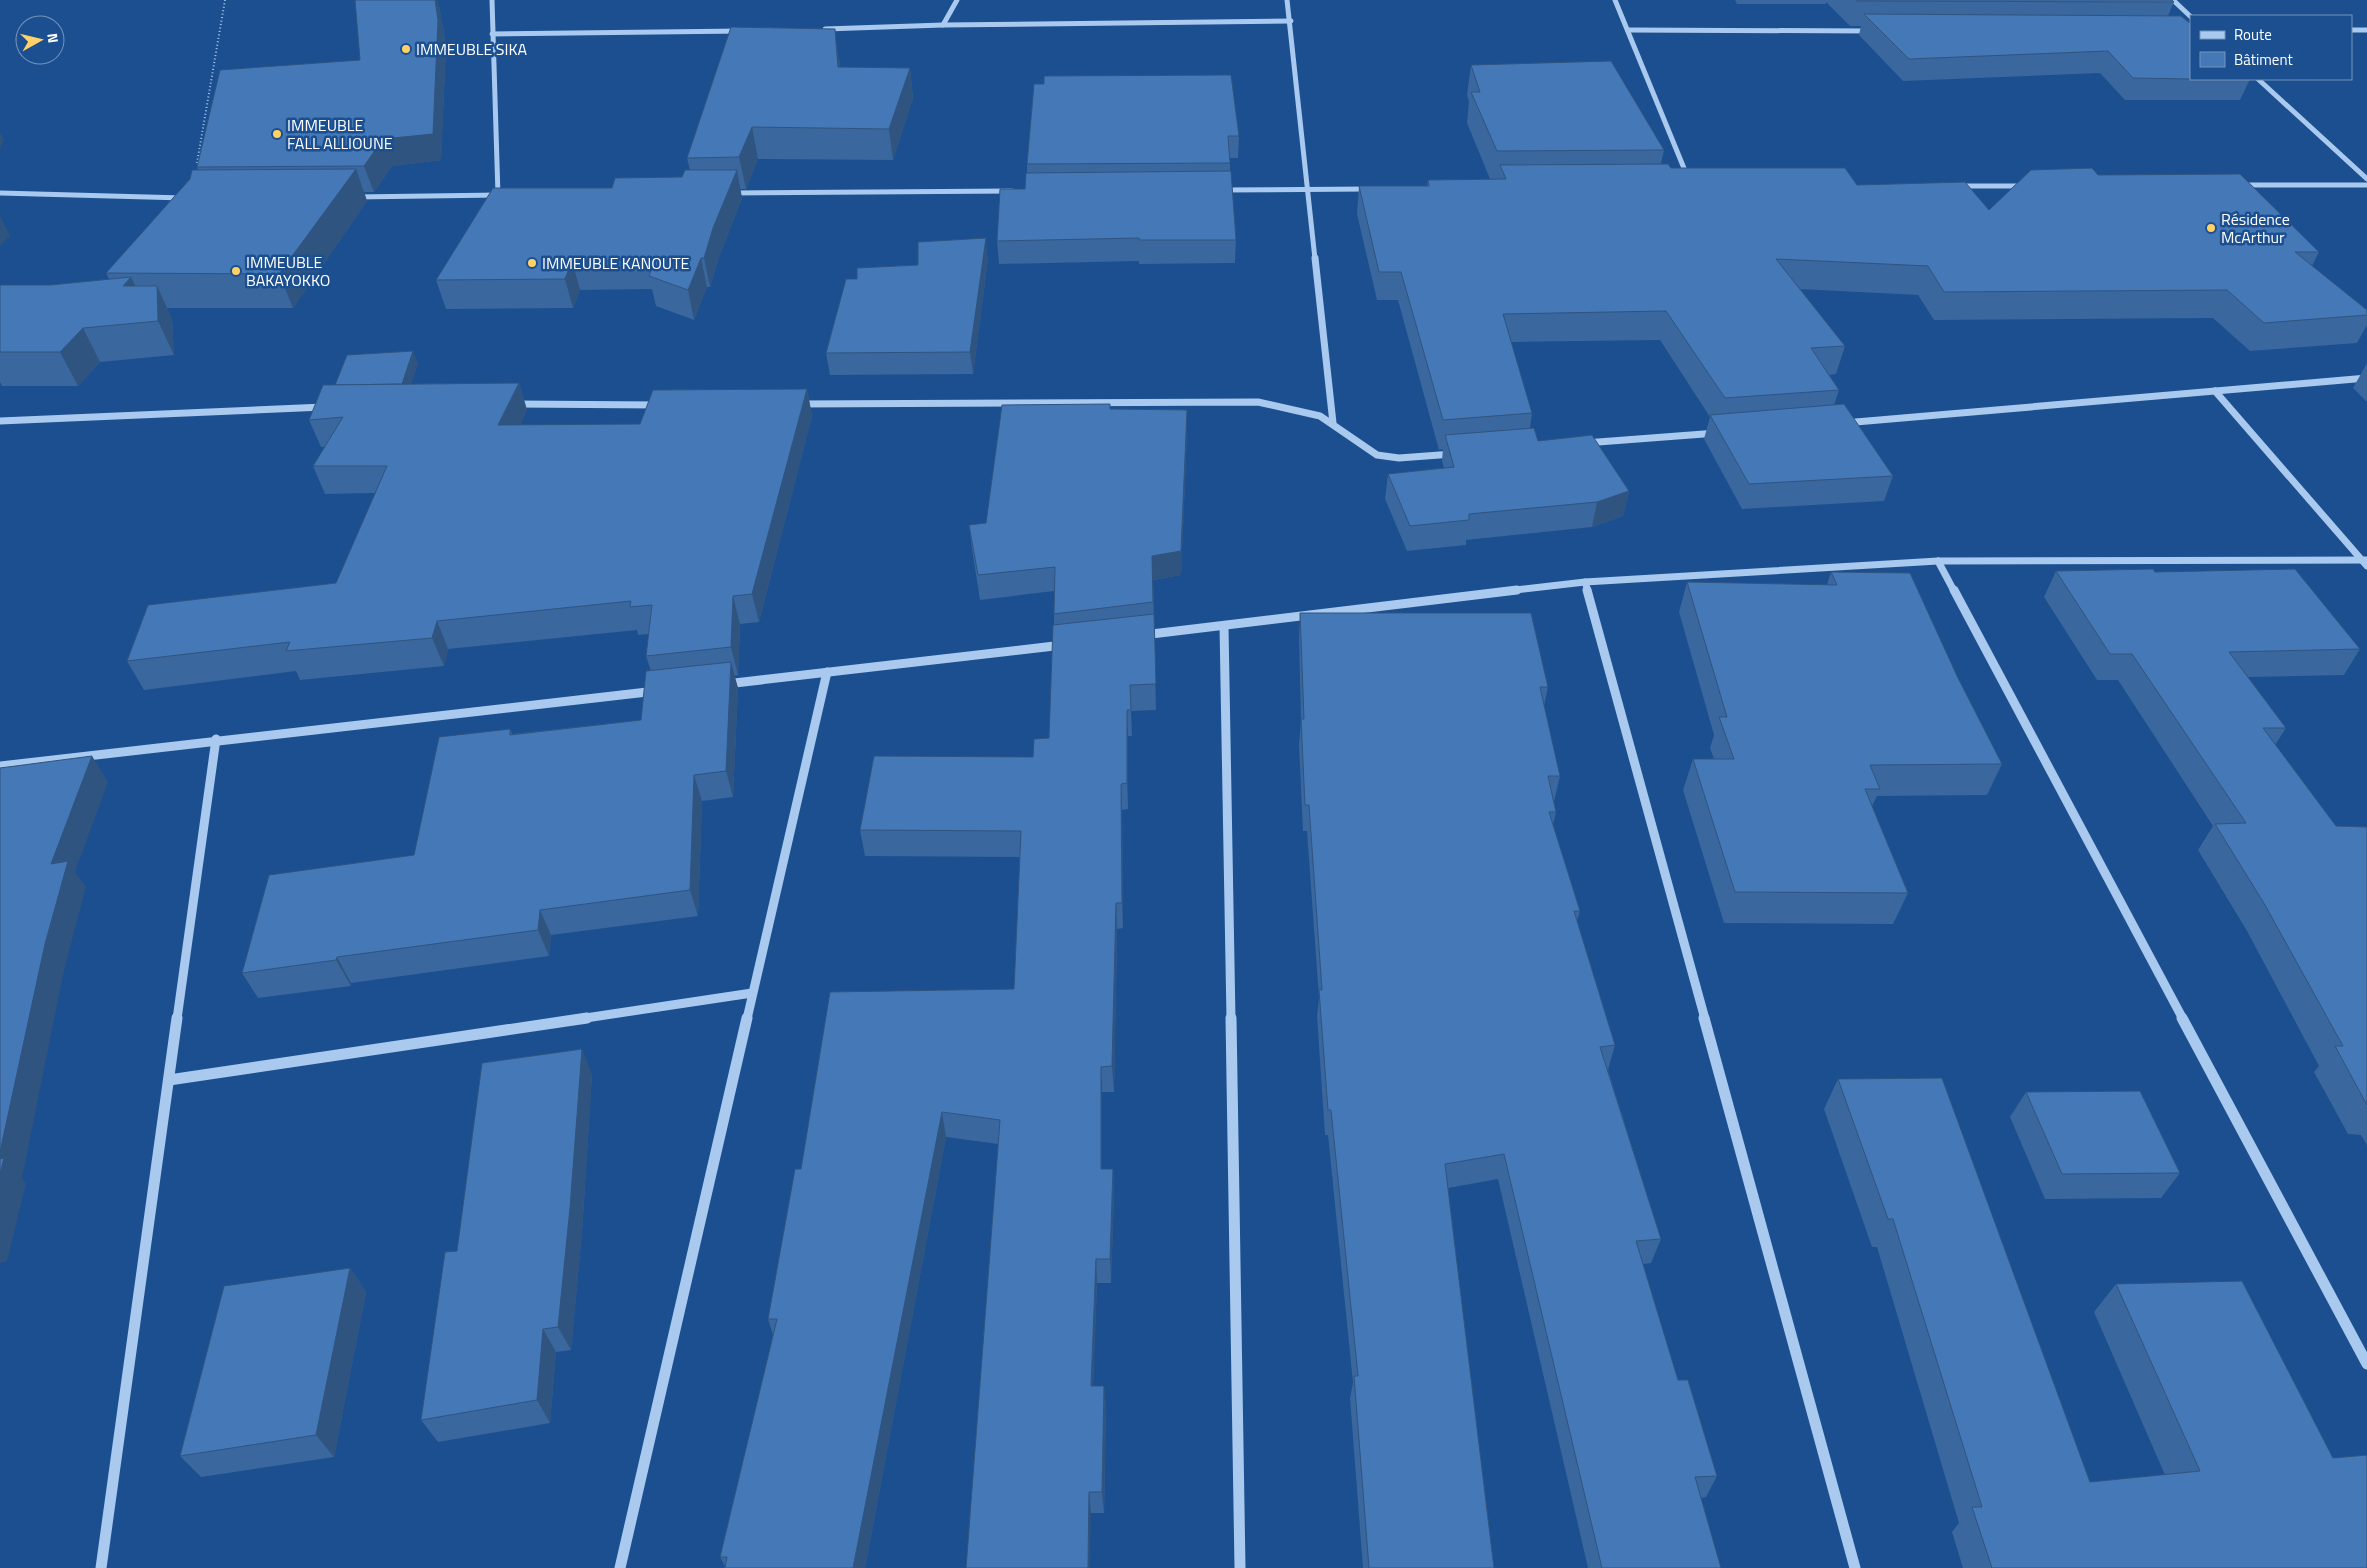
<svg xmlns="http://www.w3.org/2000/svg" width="2367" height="1568" font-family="'Titillium Web',sans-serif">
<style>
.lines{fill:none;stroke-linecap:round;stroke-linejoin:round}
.path{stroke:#a9c9ee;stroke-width:2;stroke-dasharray:1 2.5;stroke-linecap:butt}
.minor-far3{stroke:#a9c9ee;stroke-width:5}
.minor-far2{stroke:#a9c9ee;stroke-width:7}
.minor-far1{stroke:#a9c9ee;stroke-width:9}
.minor{stroke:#a9c9ee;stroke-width:11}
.wall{fill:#3a679d}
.shaded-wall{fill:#305480}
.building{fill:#4478b7;stroke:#305480}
.poi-dot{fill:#ffd166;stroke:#1b4f8f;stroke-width:2}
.labels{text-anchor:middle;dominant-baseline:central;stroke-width:5;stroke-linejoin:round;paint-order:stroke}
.far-poi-label{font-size:16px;fill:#fff;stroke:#1b4f8f;text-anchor:start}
</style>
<rect width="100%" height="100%" fill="#1b4f8f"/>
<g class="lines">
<polyline class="path" points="197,163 225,0"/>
<g class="minor-far3">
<polyline points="492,0 498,195"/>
<polyline points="1287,0 1315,259"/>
<polyline points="1615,0 1688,178"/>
<polyline points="2173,0 2191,17"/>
<polyline points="943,25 957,0"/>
<polyline points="825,29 943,25 1291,21"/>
<polyline points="1628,30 1870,31"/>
<polyline points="2351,30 2367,30"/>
<polyline points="492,34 742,31"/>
<polyline points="2258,79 2367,179"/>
<polyline points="2240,185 2367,185"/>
<polyline points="1957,186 2024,186"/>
<polyline points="1222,190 1369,189"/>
<polyline points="0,193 184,198"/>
<polyline points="730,193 1012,191"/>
<polyline points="355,197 499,195"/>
</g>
<g class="minor-far2">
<polyline points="1315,258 1333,423"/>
<polyline points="2215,391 2367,566"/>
<polyline points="515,404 659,405"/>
<polyline points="797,404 1258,402 1320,416 1377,455 1399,458 1453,454"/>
<polyline points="0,421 324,407"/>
<polyline points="1844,423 2367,378"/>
<polyline points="1585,443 1717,433"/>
<polyline points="1938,561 1954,591"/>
<polyline points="1585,582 1588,591"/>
<polyline points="1507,591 1585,582 1938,561 2367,560"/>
</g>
<g class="minor-far1">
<polyline points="1587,590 1705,1019"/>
<polyline points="1954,590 2183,1019"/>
<polyline points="1224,626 1231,1019"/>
<polyline points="1143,635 1517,590"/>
<polyline points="726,684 1063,645"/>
<polyline points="0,766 656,691"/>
<polyline points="177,1019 216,739"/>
<polyline points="579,1019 752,993"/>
<polyline points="747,1019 827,672"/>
</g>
<g class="minor">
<polyline points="1231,1018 1240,1568"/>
<polyline points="1704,1018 1855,1568"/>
<polyline points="2182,1018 2367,1364"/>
<polyline points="169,1080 587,1018"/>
<polyline points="101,1568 177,1018"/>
<polyline points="620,1568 747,1018"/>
</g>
</g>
<g class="wall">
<polygon points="1735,0 2172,0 2174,2 2168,16 2250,79 2240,100 2125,100 2100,73 1903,81 1859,35 1861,26 1850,26 1826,2 1826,4 1737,4"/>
<polygon points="439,6 446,44 441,160 392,166 374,192 364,192 367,201 293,308 167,308 172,319 174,355 100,362 78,386 2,386 0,382 0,285 51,285 109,279 106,273 198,170 197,167 360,60"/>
<polygon points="839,58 840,67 910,68 913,98 893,160 758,159 746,189 740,189 742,198 719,257 710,287 707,287 694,320 656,306 652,289 580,290 573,308 446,309 436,280 612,188 682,177 690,170 687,158"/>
<polygon points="1471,65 1664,150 1661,164 1671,168 1857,185 1989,210 2098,175 2319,252 2312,266 2367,310 2367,325 2357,343 2250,351 2213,318 1934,320 1918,295 1799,289 1845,346 1836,374 1829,375 1839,390 1834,405 1893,476 1884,501 1742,509 1704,439 1710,417 1660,340 1511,342 1532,413 1530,428 1538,441 1629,491 1623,516 1592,527 1466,540 1466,545 1407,551 1385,499 1388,474 1444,468 1442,460 1443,449 1439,450 1398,300 1377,300 1357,214 1359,186 1427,186 1428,180 1490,179 1467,123 1469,102 1467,95"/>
<polygon points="1034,84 1239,136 1238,158 1230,158 1230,171 1236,240 1235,263 1139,264 1139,261 999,264 997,241 1025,189 1027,173 1027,164"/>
<polygon points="988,259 973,374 830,375 826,353 857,279 918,265"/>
<polygon points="418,363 411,384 519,383 527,410 520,425 640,424 807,389 812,416 759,622 740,624 738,675 734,676 738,688 733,797 702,801 698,916 551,935 549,956 351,983 351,986 258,998 242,973 414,855 510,729 512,734 641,720 651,671 646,656 649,634 638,635 637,630 448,649 444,666 300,680 296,671 144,690 127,661 336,583 375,493 325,494 313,466 325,447 321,447 309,420 335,385"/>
<polygon points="2367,363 2367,402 2353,388"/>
<polygon points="1110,409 1187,410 1187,433 1181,575 1153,580 1156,710 1131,711 1132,736 1128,736 1128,809 1122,810 1123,928 1117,929 1114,1092 1102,1092 1102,1169 1113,1169 1114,1194 1111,1283 1097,1283 1093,1386 1104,1386 1106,1409 1104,1513 1091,1513 998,1144 946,1137 865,1568 724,1568 725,1566 720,1557 773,1335 768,1319 801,1169 1014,989 1020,857 865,856 860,830 1033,757 1049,738 1054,625 1054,591 980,600 972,549 969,525 986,523"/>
<polygon points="2056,571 2155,572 2360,649 2344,675 2248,677 2286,728 2275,745 2336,826 2367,827 2367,1145 2361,1135 2348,1134 2314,1072 2319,1066 2247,931 2198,850 2213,826 2118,680 2097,680 2044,597"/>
<polygon points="1831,572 1958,678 2002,764 1987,795 1877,796 1872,806 1908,893 1893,924 1724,923 1683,790 1693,759 1714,759 1710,748 1714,735 1679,612 1687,582 1827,585"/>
<polygon points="1300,613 1548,687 1544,706 1560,776 1554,802 1556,812 1553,825 1580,911 1577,921 1615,1045 1608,1070 1661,1239 1651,1263 1643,1264 1678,1380 1717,1476 1706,1497 1701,1498 1721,1568 1588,1568 1498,1179 1448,1188 1494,1568 1363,1568 1350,1398 1353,1383 1328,1135 1325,1135 1317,1016 1319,998 1307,831 1303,831 1299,745 1301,719 1299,638"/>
<polygon points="592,1074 582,1232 571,1350 556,1352 550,1423 438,1442 421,1420"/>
<polygon points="1838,1079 2090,1482 2165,1475 2094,1312 2116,1284 2367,1568 1963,1568 1952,1532 1959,1523 1877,1247 1872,1247 1824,1109"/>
<polygon points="2026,1092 2180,1173 2161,1198 2045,1199 2010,1117"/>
<polygon points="350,1268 366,1292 334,1457 201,1477 180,1456"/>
</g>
<g class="shaded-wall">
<polygon points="435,0 437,0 439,6 446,44 441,160 392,166 374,192 364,166 383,139"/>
<polygon points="835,29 839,58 842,97 838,67"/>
<polygon points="910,68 913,98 893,160 889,129"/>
<polygon points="752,127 758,159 746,189 739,157"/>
<polygon points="0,132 4,140 0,149"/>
<polygon points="356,169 367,201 293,308 279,274"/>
<polygon points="737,170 742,198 719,257 710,287 704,258 713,228"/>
<polygon points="0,216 10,236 0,246"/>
<polygon points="986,238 988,259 973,374 970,352"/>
<polygon points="701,258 707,287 694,320 688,290"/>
<polygon points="572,261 580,290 573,308 565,279"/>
<polygon points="131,277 147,310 123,286"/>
<polygon points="157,286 172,319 174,355 158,321"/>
<polygon points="83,328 100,362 78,386 60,352"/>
<polygon points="413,351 418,363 406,400 401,387"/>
<polygon points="519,383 527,410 507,452 498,425"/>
<polygon points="807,389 812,416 759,622 752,594"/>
<polygon points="1187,410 1187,433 1181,575 1152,580 1152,556"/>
<polygon points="1629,491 1623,516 1592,527 1597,502"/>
<polygon points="733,596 740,624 738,675 731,647"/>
<polygon points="437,621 448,649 444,666 432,638"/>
<polygon points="731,662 738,688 733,797 726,771"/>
<polygon points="1127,710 1128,736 1128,809 1127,783"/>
<polygon points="92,756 108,782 75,872 86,887 64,970 22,1178 26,1183 7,1261 0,1263 0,1152 45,944 51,864"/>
<polygon points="694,775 702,801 698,916 690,890"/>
<polygon points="1121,784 1122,810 1123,928 1122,903"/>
<polygon points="1116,903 1117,929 1114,1092 1112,1066"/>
<polygon points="540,910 551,935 549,956 538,930"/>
<polygon points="337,957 351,983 351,986 336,960"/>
<polygon points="582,1049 592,1074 582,1232 571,1350 558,1327"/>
<polygon points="1101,1067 1102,1092 1102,1194 1101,1169"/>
<polygon points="942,1112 946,1137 865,1568 853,1568"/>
<polygon points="1113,1169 1114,1194 1111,1283 1110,1259"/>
<polygon points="1096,1259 1097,1283 1092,1409 1091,1386"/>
<polygon points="350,1268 366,1292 334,1457 316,1435"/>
<polygon points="543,1329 556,1352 550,1423 537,1400"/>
<polygon points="1104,1386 1106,1409 1104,1513 1102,1492"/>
<polygon points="1089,1492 1091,1513 1090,1568 1088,1568"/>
</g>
<g class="building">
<polygon points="355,0 435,0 438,20 433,134 383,139 364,166 197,167 220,70 360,60"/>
<polygon points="1856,0 2172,0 2174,2 1857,1"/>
<polygon points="1864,14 2181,16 2191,24 2191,79 2133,78 2108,51 1909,59"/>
<polygon points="731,27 835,29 838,67 910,68 889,129 752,127 739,157 687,158"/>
<polygon points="1611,61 1664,150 1497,151 1471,92 1480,92 1471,65"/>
<polygon points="1231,75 1239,136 1228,136 1230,163 1027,164 1034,84 1044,84 1044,76"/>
<polygon points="1668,164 1671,168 1845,168 1857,185 1965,182 1989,210 2031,170 2092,168 2098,175 2240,174 2319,252 2295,252 2367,310 2367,315 2264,323 2227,290 1944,292 1928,266 1776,259 1845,346 1811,348 1839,390 1725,398 1666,311 1503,314 1532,413 1443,420 1401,272 1379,272 1359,186 1429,186 1428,180 1506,179 1500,165"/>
<polygon points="356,169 279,274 106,273 190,179 192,170"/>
<polygon points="685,170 737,170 713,228 704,258 701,258 688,290 649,276 655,259 572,261 565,279 436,280 493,188 612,188 615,178 682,177"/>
<polygon points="1231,171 1236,240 1139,240 1139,238 997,241 1000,189 1025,189 1026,173"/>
<polygon points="986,238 970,352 826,353 846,279 857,279 857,268 918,265 918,242"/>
<polygon points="131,277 123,286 157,286 158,321 83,328 60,352 0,352 0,285 51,285"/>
<polygon points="413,351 402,384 335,385 347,355"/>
<polygon points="519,383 498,425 640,424 653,390 807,389 752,594 733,596 731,647 646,656 652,605 630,607 631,601 437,621 432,638 286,651 290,642 127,661 148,605 336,583 387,466 313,466 343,417 309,420 323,385"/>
<polygon points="1110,404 1110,409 1187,410 1181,551 1152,556 1153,602 1054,614 1055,567 978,575 969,525 986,523 1002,405"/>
<polygon points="1844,404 1893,476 1749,484 1710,415"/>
<polygon points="1534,428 1538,441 1592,435 1629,491 1597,502 1469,514 1469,520 1410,526 1388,474 1454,467 1445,435"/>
<polygon points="2153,569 2155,572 2295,569 2360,649 2229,652 2286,728 2263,728 2336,826 2367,827 2367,1105 2335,1046 2343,1046 2265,905 2215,824 2246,823 2132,654 2110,654 2056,571"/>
<polygon points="1831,572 1910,573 1958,678 2002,764 1870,765 1880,789 1865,789 1908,893 1735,892 1693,759 1734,759 1719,717 1727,717 1687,582 1837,585"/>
<polygon points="1300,613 1531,613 1548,687 1540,687 1560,776 1548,776 1556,812 1549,812 1580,911 1574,911 1615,1045 1600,1047 1661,1239 1636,1241 1678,1380 1688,1380 1717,1476 1695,1477 1721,1568 1602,1568 1504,1154 1445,1164 1494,1568 1369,1568 1354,1376 1358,1376 1331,1110 1328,1110 1319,990 1322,990 1309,805 1305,805 1301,719 1304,719"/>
<polygon points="1154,614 1156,684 1130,685 1131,710 1127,710 1127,783 1121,784 1122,903 1116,903 1112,1066 1101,1067 1101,1169 1113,1169 1110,1259 1096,1259 1091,1386 1104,1386 1102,1492 1089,1492 1088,1568 966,1568 1000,1120 942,1112 853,1568 725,1568 727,1557 720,1557 777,1319 768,1319 795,1169 801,1169 830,992 1014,989 1021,831 860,830 874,756 1033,757 1034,739 1049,738 1053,625"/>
<polygon points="731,662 726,771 694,775 690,890 540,910 538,930 337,957 336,960 242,973 269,875 414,855 439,737 510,729 510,735 641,720 646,671"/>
<polygon points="92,756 51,864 68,861 45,944 0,1152 0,768"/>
<polygon points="582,1049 570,1208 558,1327 543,1329 537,1400 421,1420 445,1252 457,1251 482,1063"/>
<polygon points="1942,1078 2090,1482 2200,1471 2116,1284 2242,1281 2333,1458 2367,1455 2367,1568 1992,1568 1972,1507 1982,1507 1893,1219 1888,1219 1838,1079"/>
<polygon points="2140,1091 2180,1173 2062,1174 2026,1092"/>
<polygon points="4,1158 0,1174 0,1159"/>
<polygon points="350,1268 316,1435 180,1456 224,1286"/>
</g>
<g class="poi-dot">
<circle cx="406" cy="49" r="5"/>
<circle cx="277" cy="134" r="5"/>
<circle cx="2211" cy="228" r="5"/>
<circle cx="532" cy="263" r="5"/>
<circle cx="236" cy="271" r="5"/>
</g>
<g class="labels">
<g class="far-poi-label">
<text x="416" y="49">IMMEUBLE SIKA</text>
<text x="287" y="125">IMMEUBLE<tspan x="287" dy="18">FALL ALLIOUNE</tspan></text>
<text x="2221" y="219">Résidence<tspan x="2221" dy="18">McArthur</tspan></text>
<text x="246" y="262">IMMEUBLE<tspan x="246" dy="18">BAKAYOKKO</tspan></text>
<text x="542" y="263">IMMEUBLE KANOUTE</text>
</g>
</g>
<rect x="2190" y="15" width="162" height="65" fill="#1b4f8f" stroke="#7695bc"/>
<rect x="2200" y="31" width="25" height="8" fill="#a9c9ee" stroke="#7695bc"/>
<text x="2234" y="40" font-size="15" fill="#ffffff">Route</text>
<rect x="2200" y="52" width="25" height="15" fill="#4478b7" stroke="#7695bc"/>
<text x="2234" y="65" font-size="15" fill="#ffffff">Bâtiment</text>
<g transform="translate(40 40) rotate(82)"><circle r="24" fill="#1b4f8f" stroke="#7695bc"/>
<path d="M0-4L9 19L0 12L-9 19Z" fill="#ffd166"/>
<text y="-8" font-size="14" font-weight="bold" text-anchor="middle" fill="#ffffff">N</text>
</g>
</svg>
